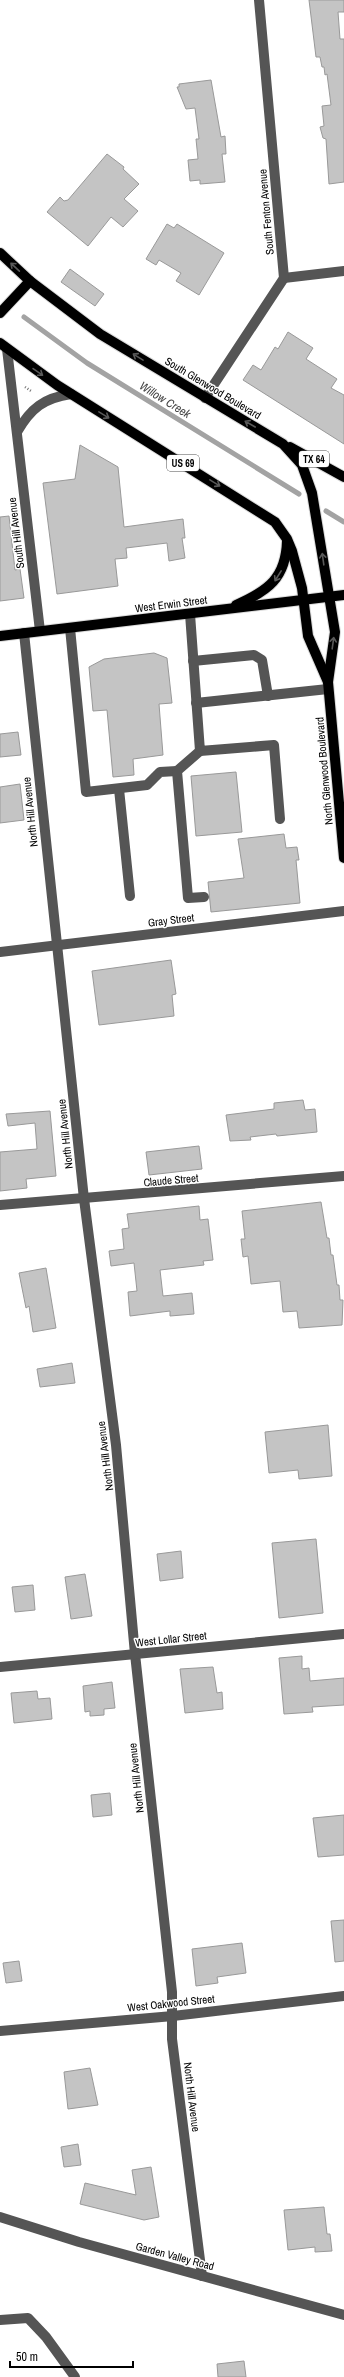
<svg xmlns="http://www.w3.org/2000/svg" width="344" height="2377" font-family="'Archivo Narrow',sans-serif">
<style>
.lines{fill:none;stroke-linecap:round;stroke-linejoin:round}
.stream{stroke:#a3a3a3;stroke-width:5}
.building{fill:#c4c4c4;stroke:#999}
.major-casing{stroke:#dbdbdb;stroke-width:12}
.path{stroke:#777;stroke-width:2.5;stroke-dasharray:1 2;stroke-linecap:butt}
.minor{stroke:#555;stroke-width:10}
.major{stroke:#000;stroke-width:10}
.oneway{stroke:#595959}
.labels{text-anchor:middle;dominant-baseline:central;stroke-width:3;stroke-linejoin:round;paint-order:stroke}
.shield{fill:#fff;stroke:#4c4c4c;stroke-width:1}
.shield-label{font-size:10px;font-weight:bold;fill:#000}
.street-label{font-size:11px;fill:#000;stroke:#fff}
.water-label{font-size:12px;font-style:italic;fill:#444;stroke:#fff}
</style>
<rect width="100%" height="100%" fill="#fff"/>
<g class="lines">
<g class="stream">
<polyline points="24,317 87,363 299,494"/>
<polyline points="326,511 344,522"/>
</g>
</g>
<g class="building">
<polygon points="309,0 344,0 344,12 338,12 340,39 344,39 344,182 329,184 326,139 323,138 320,127 324,126 322,106 331,105 327,74 325,75 324,67 322,67 320,57 316,57"/>
<polygon points="211,80 221,137 225,136 226,154 222,154 225,182 200,184 200,180 190,181 188,160 198,159 196,139 199,139 195,108 186,109 177,87 179,87 179,84"/>
<polygon points="107,154 124,167 123,169 139,184 124,199 138,211 123,227 111,217 88,246 47,212 60,197 64,201 68,200"/>
<polygon points="167,224 174,228 177,224 224,253 199,295 176,281 181,273 159,260 156,265 146,259"/>
<polygon points="70,269 104,294 95,306 61,282"/>
<polygon points="288,332 313,348 306,359 337,379 331,388 344,395 344,444 243,380 253,365 261,370 275,347 278,349"/>
<polygon points="80,445 118,467 124,527 183,519 185,538 182,538 185,558 169,561 167,543 126,548 127,558 115,559 118,586 57,594 43,483 75,479"/>
<polygon points="9,516 15,570 20,569 24,598 0,601 0,517"/>
<polygon points="154,653 167,658 172,703 159,704 163,755 133,759 134,775 113,777 107,710 93,711 89,667 104,659"/>
<polygon points="18,732 21,755 0,757 0,734"/>
<polygon points="236,772 242,832 196,836 191,776"/>
<polygon points="20,784 24,820 0,823 0,787"/>
<polygon points="284,834 286,848 297,847 299,860 296,860 300,903 211,912 208,882 244,878 238,839"/>
<polygon points="171,960 176,994 172,995 174,1016 99,1025 92,971"/>
<polygon points="303,1100 305,1110 315,1109 317,1132 277,1136 276,1134 250,1137 251,1140 230,1141 226,1115 274,1109 274,1103"/>
<polygon points="50,1111 56,1176 26,1179 27,1188 0,1191 0,1152 37,1149 35,1123 8,1126 6,1114"/>
<polygon points="199,1146 202,1169 149,1175 146,1152"/>
<polygon points="321,1202 327,1238 329,1238 331,1255 333,1255 337,1285 339,1285 340,1300 343,1300 342,1325 299,1328 297,1311 283,1312 280,1281 251,1284 248,1256 243,1257 241,1239 245,1239 242,1211"/>
<polygon points="199,1206 200,1220 208,1219 213,1260 203,1261 204,1265 160,1270 163,1296 192,1293 194,1314 170,1316 170,1311 130,1316 128,1292 137,1291 134,1263 111,1266 109,1251 124,1249 122,1229 129,1228 127,1214"/>
<polygon points="46,1268 56,1328 33,1332 29,1306 26,1308 19,1273"/>
<polygon points="72,1363 75,1383 40,1387 37,1369"/>
<polygon points="328,1425 332,1476 299,1479 298,1470 269,1473 265,1432"/>
<polygon points="316,1539 323,1613 279,1618 272,1543"/>
<polygon points="181,1551 183,1578 160,1581 157,1554"/>
<polygon points="85,1574 92,1616 71,1619 65,1577"/>
<polygon points="33,1585 35,1610 15,1612 12,1587"/>
<polygon points="302,1656 302,1669 309,1668 310,1681 344,1678 344,1705 312,1707 313,1712 284,1714 279,1658"/>
<polygon points="213,1667 217,1693 222,1692 223,1709 185,1713 180,1669"/>
<polygon points="112,1682 115,1708 104,1709 104,1715 90,1716 90,1711 85,1712 83,1686"/>
<polygon points="37,1691 38,1699 50,1698 52,1719 14,1723 11,1693"/>
<polygon points="110,1793 112,1815 93,1817 91,1795"/>
<polygon points="344,1815 344,1855 318,1857 313,1818"/>
<polygon points="344,1920 344,1961 335,1962 331,1921"/>
<polygon points="242,1943 246,1973 217,1977 218,1983 196,1986 192,1949"/>
<polygon points="19,1961 22,1981 6,1983 3,1963"/>
<polygon points="90,2068 98,2105 68,2109 64,2072"/>
<polygon points="78,2144 81,2165 64,2167 61,2147"/>
<polygon points="151,2167 159,2217 144,2220 80,2204 85,2183 136,2195 132,2170"/>
<polygon points="324,2207 327,2234 330,2234 332,2251 315,2252 315,2247 288,2250 284,2210"/>
<polygon points="244,2361 246,2377 218,2377 217,2364"/>
</g>
<g class="lines">
<defs>
<g id="major">
<polyline points="0,253 30,281 100,334 283,444 302,465 312,493 335,632 328,682 344,858"/>
<polyline points="0,313 30,281"/>
<polyline points="0,343 57,385 275,522 287,539 292,551 302,588 308,636 328,682"/>
<polyline points="290,447 344,477"/>
<path d="M236,605C268,591 286,578 287,541"/>
<polyline points="0,636 344,595"/>
</g>
</defs>
<use href="#major" class="major-casing"/>
<polyline class="path" points="25,387 31,391"/>
<g class="minor">
<polyline points="284,278 344,271"/>
<polyline points="7,349 40,631"/>
<polyline points="205,398 284,278 259,0"/>
<path d="M17,432C31,408 44,398 71,394"/>
<polyline points="190,614 200,751 274,745 280,819"/>
<polyline points="70,628 86,792 147,785 160,772 177,771"/>
<polyline points="24,633 84,1199 116,1445 135,1654 172,1992 172,2039 202,2276"/>
<polyline points="193,661 254,655 262,660 268,696"/>
<polyline points="196,703 328,689"/>
<polyline points="200,751 177,771 188,898 204,897"/>
<polyline points="119,789 130,896"/>
<polyline points="0,952 344,911"/>
<polyline points="0,1205 344,1176"/>
<polyline points="0,1667 344,1634"/>
<polyline points="0,2031 173,2016 344,1996"/>
<polyline points="0,2217 79,2242 344,2315"/>
<polyline points="0,2320 28,2318 46,2337 75,2377"/>
</g>
<use href="#major" class="major"/>
</g>
<defs><path id="oneway-shaft" d="M-6 0H5M1.5-3L5.5 0L1.5 3" fill="none" stroke-width="1.6" stroke-linecap="round" stroke-linejoin="round"/></defs>
<g class="oneway">
<use href="#oneway-shaft" transform="translate(15 267) rotate(-137)"/>
<use href="#oneway-shaft" transform="translate(138 357) rotate(-148)"/>
<use href="#oneway-shaft" transform="translate(38 372) rotate(35)"/>
<use href="#oneway-shaft" transform="translate(104 415) rotate(31)"/>
<use href="#oneway-shaft" transform="translate(250 424) rotate(-150)"/>
<use href="#oneway-shaft" transform="translate(215 483) rotate(31)"/>
<use href="#oneway-shaft" transform="translate(323 559) rotate(-98)"/>
<use href="#oneway-shaft" transform="translate(278 576) rotate(122)"/>
<use href="#oneway-shaft" transform="translate(333 643) rotate(-82)"/>
</g>
<g class="labels">
<g class="shield">
<rect x="299" y="451" width="30" height="16" rx="3"/>
<rect x="167" y="455" width="32" height="16" rx="3"/>
</g>
<g class="shield-label">
<text x="314" y="459">TX 64</text>
<text x="183" y="463">US 69</text>
</g>
<g class="street-label">
<text transform="translate(266 212) rotate(-95)">South Fenton Avenue</text>
<text transform="translate(213 388) rotate(31)">South Glenwood Boulevard</text>
<text transform="translate(16 533) rotate(-97)">South Hill Avenue</text>
<text transform="translate(171 604) rotate(-7)">West Erwin Street</text>
<text transform="translate(324 771) rotate(-95)">North Glenwood Boulevard</text>
<text transform="translate(30 812) rotate(-96)">North Hill Avenue</text>
<text transform="translate(171 920) rotate(-7)">Gray Street</text>
<text transform="translate(65 1134) rotate(-96)">North Hill Avenue</text>
<text transform="translate(171 1180) rotate(-5)">Claude Street</text>
<text transform="translate(105 1456) rotate(-97)">North Hill Avenue</text>
<text transform="translate(171 1639) rotate(-6)">West Lollar Street</text>
<text transform="translate(136 1778) rotate(-96)">North Hill Avenue</text>
<text transform="translate(171 2003) rotate(-6)">West Oakwood Street</text>
<text transform="translate(192 2097) rotate(83)">North Hill Avenue</text>
<text transform="translate(175 2256) rotate(15)">Garden Valley Road</text>
</g>
<g class="water-label">
<text transform="translate(165 400) rotate(32)">Willow Creek</text>
</g>
</g>
<path d="M10 2361v6h123v-6" fill="none" stroke="#000000" stroke-width="2"/>
<text x="16" y="2361" font-size="12" fill="#000000" stroke="#ffffff" stroke-width="3" paint-order="stroke">50 m</text>
</svg>
